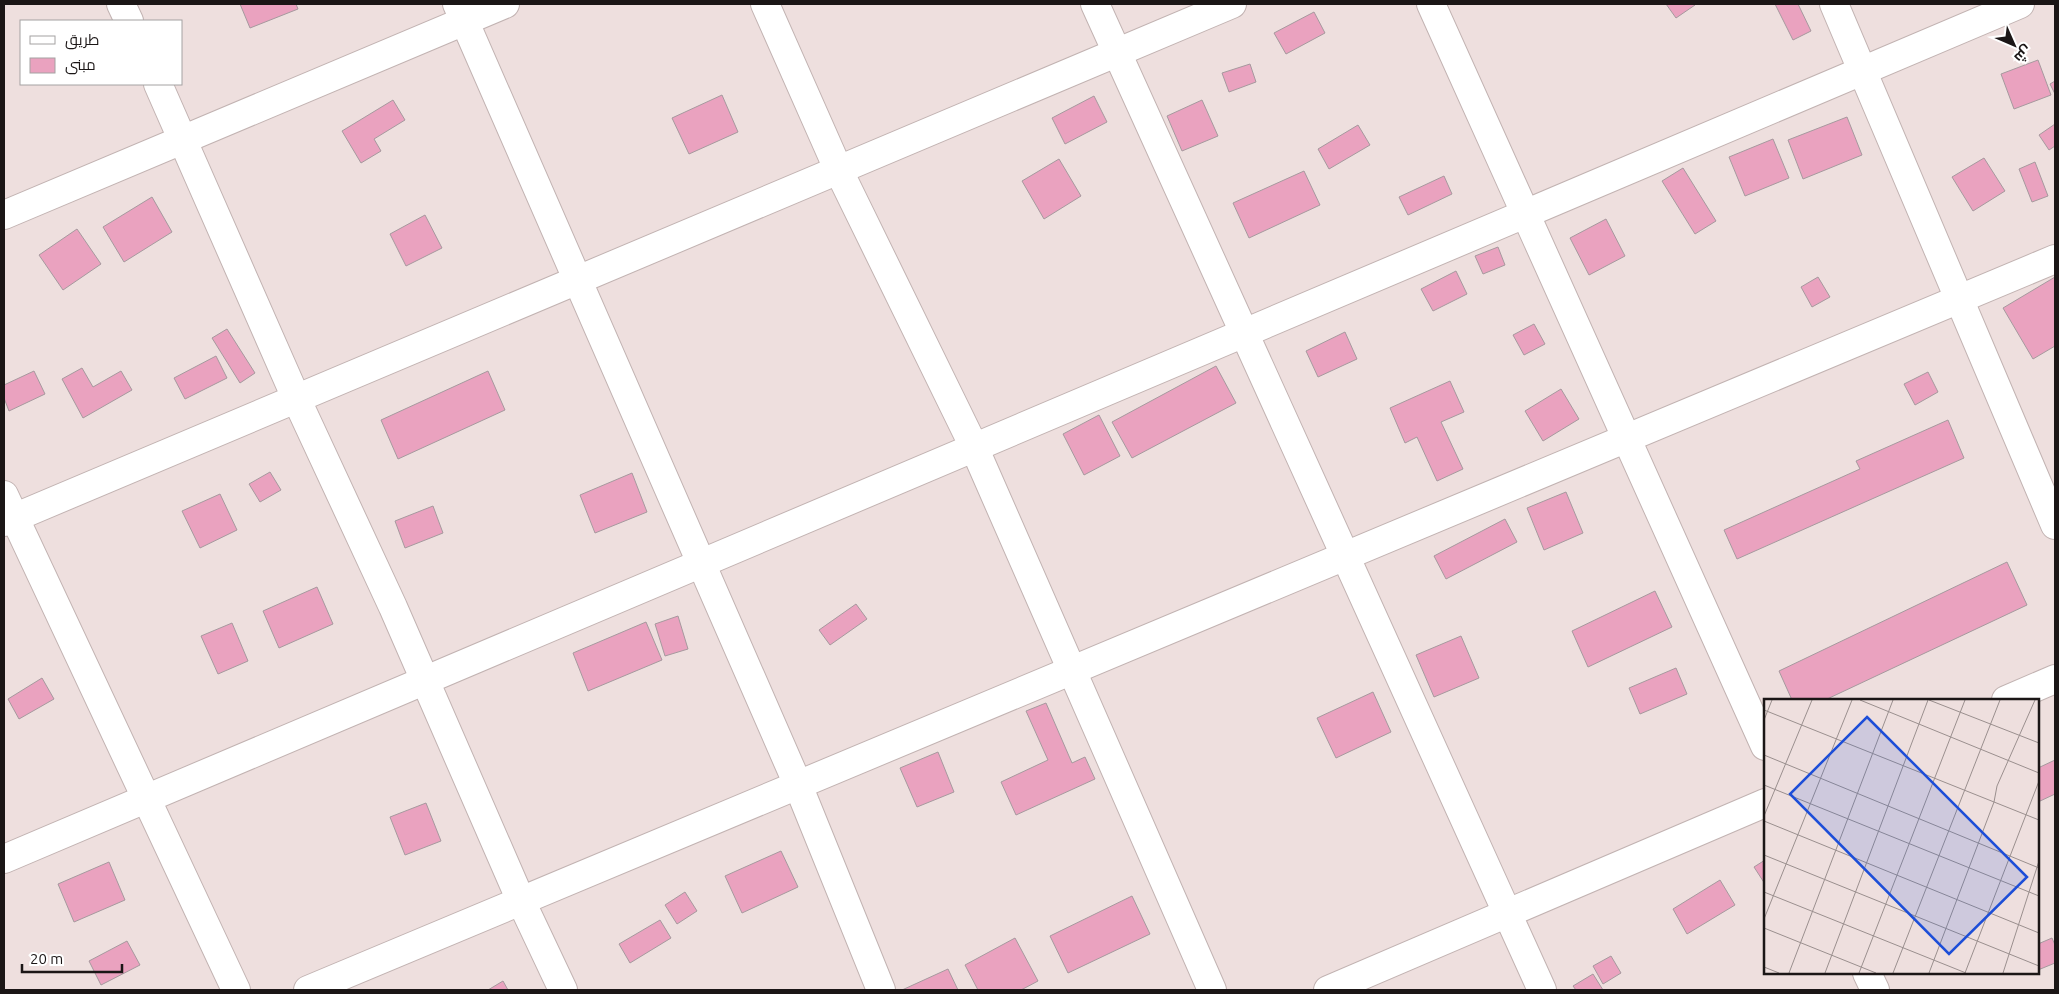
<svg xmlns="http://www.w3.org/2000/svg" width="2059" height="994" font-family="Ubuntu,Cairo,sans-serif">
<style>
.building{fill:#eaa2bf;stroke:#a6999e}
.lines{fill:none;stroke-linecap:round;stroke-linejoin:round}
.street-casing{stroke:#c2b3b2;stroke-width:30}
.street{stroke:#fff;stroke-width:28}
.inset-road{fill:none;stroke:#9a8f8e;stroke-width:1}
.view{fill:#1d4ed8;fill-opacity:0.15;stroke:#1d4ed8;stroke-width:2.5}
.inset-edge{fill:none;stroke:#1b1616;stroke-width:2.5}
</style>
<rect width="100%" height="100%" fill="#eedfde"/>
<g class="building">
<polygon points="240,4 296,4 298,9 250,28"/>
<polygon points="1666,4 1693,4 1695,5 1676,18"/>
<polygon points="1775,4 1798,4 1811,31 1793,40"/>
<polygon points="1314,12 1325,33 1286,54 1274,33"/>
<polygon points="2038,60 2051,95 2014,109 2001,74"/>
<polygon points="1250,64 1256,82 1229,92 1222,73"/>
<polygon points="2055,81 2055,94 2050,84"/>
<polygon points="722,95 738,132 689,154 672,118"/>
<polygon points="1094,96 1107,122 1065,144 1052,118"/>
<polygon points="393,100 405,120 374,139 381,151 361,163 342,131"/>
<polygon points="1202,100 1218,136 1182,151 1167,116"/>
<polygon points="1847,117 1862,155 1803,179 1788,140"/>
<polygon points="2055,124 2055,146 2049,150 2039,135"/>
<polygon points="1358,125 1370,145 1329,169 1318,149"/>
<polygon points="1773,139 1789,178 1745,196 1729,157"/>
<polygon points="1984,158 2005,191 1973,211 1952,177"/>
<polygon points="1059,159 1081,196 1044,219 1022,181"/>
<polygon points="2035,162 2048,196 2032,202 2019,169"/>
<polygon points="1683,168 1716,221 1695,234 1662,181"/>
<polygon points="1304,171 1320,205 1249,238 1233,203"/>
<polygon points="1444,176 1452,194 1408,215 1399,197"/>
<polygon points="152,197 172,232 124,262 103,227"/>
<polygon points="425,215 442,248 406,266 390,234"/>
<polygon points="1606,219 1625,256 1589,275 1570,238"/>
<polygon points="77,229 101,264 63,290 39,255"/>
<polygon points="1498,247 1505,265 1483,274 1475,256"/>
<polygon points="1456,271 1467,294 1433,311 1421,289"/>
<polygon points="1818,277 1830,297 1812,307 1801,287"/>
<polygon points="2055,277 2055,346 2033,359 2003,308"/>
<polygon points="1534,324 1545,344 1524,355 1513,335"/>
<polygon points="227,329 255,373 240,383 212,338"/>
<polygon points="1345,332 1357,359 1318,377 1306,351"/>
<polygon points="216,356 227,378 185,399 174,378"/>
<polygon points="1216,366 1236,403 1132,458 1112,422"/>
<polygon points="82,368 93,387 121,371 132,390 83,418 62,379"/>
<polygon points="34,371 45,394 9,411 4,398 4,385"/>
<polygon points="488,371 505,410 398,459 381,420"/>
<polygon points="1928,372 1938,392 1915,405 1904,384"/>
<polygon points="1450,381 1464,412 1441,422 1463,469 1437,481 1417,437 1405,443 1390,408"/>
<polygon points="1561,389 1579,419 1543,441 1525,411"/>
<polygon points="1099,415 1120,456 1084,475 1063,434"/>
<polygon points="1948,420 1964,458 1737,559 1724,530 1860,469 1856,461"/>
<polygon points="270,472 281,490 260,502 249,484"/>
<polygon points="632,473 647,512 595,533 580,495"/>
<polygon points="1566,492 1583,533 1544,550 1527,508"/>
<polygon points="220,494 237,530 200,548 182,511"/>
<polygon points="433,506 443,533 405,548 395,521"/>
<polygon points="1505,519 1517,542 1446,579 1434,556"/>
<polygon points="2007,562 2027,605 1825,700 1792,700 1779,671"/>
<polygon points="317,587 333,624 279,648 263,611"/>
<polygon points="1655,591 1672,627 1588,667 1572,631"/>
<polygon points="856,604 867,619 830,645 819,630"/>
<polygon points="678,616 688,649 665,656 655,624"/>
<polygon points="646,622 662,660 588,691 573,653"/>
<polygon points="232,623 248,661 218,674 201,636"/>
<polygon points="1461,636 1479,678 1434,697 1416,655"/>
<polygon points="1676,668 1687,694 1640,714 1629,688"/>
<polygon points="42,678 54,699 19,719 8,699"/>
<polygon points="1373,692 1391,732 1336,758 1317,718"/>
<polygon points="1046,703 1072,763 1085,757 1095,779 1016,815 1001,782 1048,760 1026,711"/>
<polygon points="938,752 954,792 917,807 900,768"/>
<polygon points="2055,760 2055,794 2038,802 2038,768"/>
<polygon points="426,803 441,841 405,855 390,817"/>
<polygon points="781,851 798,887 742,913 725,876"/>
<polygon points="1765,860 1765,884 1754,867"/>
<polygon points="109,862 125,900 74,922 58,884"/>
<polygon points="1720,880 1735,905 1687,934 1673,909"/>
<polygon points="685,892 697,911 677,924 665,905"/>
<polygon points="1132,896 1150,934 1068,973 1050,936"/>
<polygon points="660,920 671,938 630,963 619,944"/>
<polygon points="1015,938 1038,981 1021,990 978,990 965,965"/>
<polygon points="2052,938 2055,945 2055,963 2038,970 2038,944"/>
<polygon points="127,941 140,965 101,985 89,961"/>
<polygon points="1611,956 1621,973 1603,984 1593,966"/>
<polygon points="948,969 958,990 902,990"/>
<polygon points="1593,974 1603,990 1576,990 1573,986"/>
<polygon points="503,981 508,990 488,990"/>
</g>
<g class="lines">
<defs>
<g id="street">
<polyline points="121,4 129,21"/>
<polyline points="457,4 798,785 881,990"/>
<polyline points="765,4 838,169 974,447 1212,990"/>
<polyline points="1095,4 1542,990"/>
<polyline points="1431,4 1765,746"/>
<polyline points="1834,4 2055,525"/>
<polyline points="158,84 296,398 393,607 521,901 563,990"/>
<polyline points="4,215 505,4"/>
<polyline points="4,495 236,990"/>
<polyline points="4,522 1232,4"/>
<polyline points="2006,700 2055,679"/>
<polyline points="4,859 2020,4"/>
<polyline points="1867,973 1875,990"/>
<polyline points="308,990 2055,259"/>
<polyline points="1328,990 1765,803"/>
</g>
</defs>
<use href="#street" class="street-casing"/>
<use href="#street" class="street"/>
</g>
<g transform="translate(1764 699)">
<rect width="275" height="275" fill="#eedfde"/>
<path class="inset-road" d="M96,1L275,74M165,1L275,44M0,11L275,121M0,21L8,1M0,56L275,169M0,86L275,197M0,117L48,1M0,122L275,234M0,156L275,267M0,193L202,274M0,220L88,1M0,229L112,274M0,268L15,274M25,274L129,1M61,274L164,1M95,274L201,1M129,274L236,1M165,274L230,103L233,87L271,1M201,274L275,82M239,274L275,162"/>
<path class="view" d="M103,18L263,178L185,255L26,95Z"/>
<rect width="275" height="275" class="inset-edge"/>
</g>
<rect width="2059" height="994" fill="none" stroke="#1b1616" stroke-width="10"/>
<rect x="20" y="20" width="162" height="65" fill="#ffffff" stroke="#a4a2a2"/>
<rect x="30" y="36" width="25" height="8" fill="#ffffff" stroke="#a4a2a2"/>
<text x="65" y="45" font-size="15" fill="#1b1616">طريق</text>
<rect x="30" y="58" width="25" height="15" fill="#eaa2bf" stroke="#a4a2a2"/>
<text x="65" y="70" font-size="15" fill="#1b1616">مبنى</text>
<g transform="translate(2014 45) rotate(135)" stroke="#ffffff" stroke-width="4" paint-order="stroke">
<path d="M0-4L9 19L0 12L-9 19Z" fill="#1b1616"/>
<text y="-8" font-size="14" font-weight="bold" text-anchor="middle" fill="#1b1616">ش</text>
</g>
<path d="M22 964v8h100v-8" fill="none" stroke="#1b1616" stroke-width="2.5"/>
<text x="30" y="964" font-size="15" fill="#1b1616" stroke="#ffffff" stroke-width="4" paint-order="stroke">20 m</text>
</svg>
